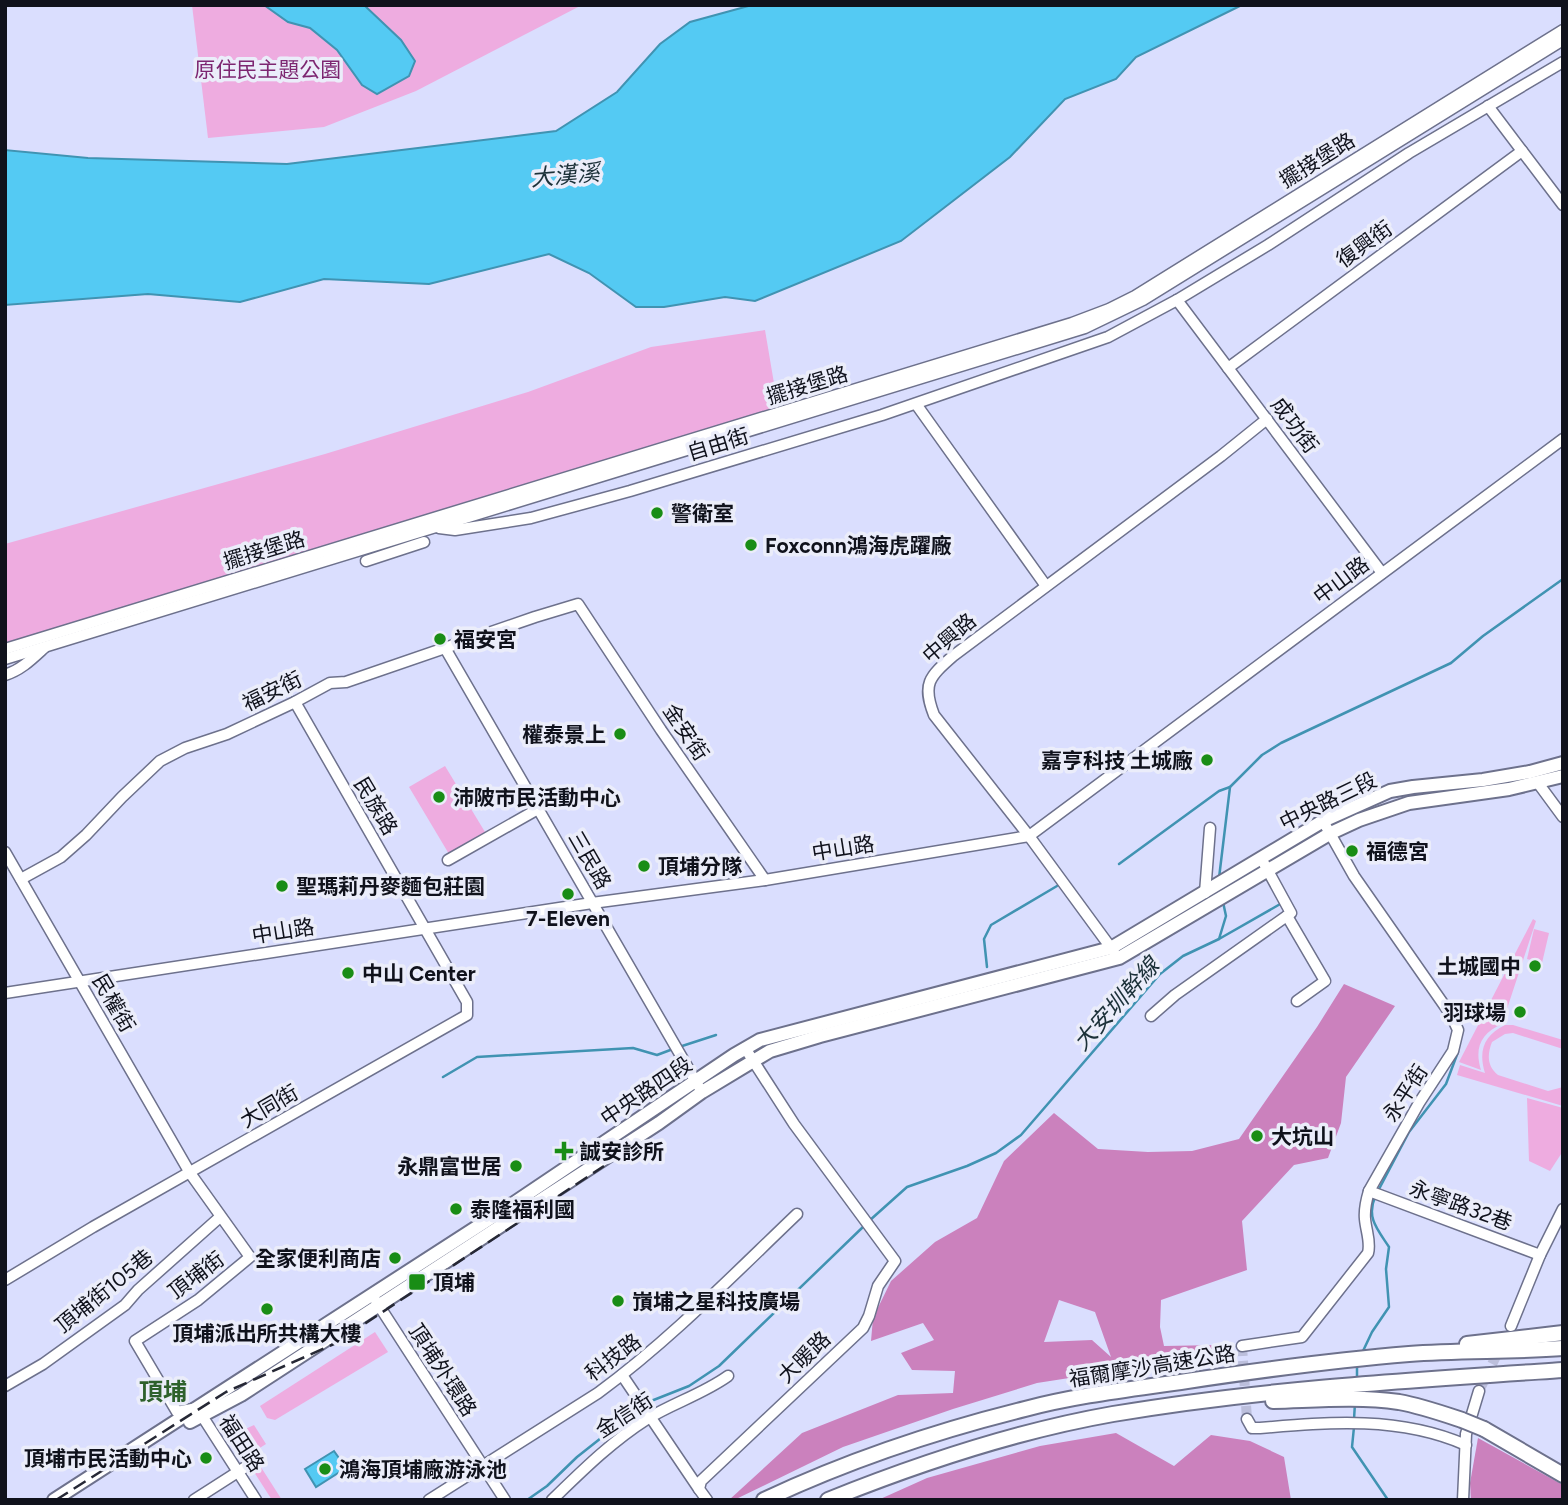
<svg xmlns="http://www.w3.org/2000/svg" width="1568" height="1505" font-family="Figtree,'Noto Sans TC',sans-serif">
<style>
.green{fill:#eeace0}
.forest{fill:#cb81bd;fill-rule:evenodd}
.water{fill:#54caf3;stroke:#4093b2;stroke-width:2}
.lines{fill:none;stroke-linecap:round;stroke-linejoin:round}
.stream{stroke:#4093b2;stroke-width:2.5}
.minor-tunnel{stroke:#bcbfdc;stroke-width:10;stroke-dasharray:10 5;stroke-linecap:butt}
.minor-casing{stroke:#6d718c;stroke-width:13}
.major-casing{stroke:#6d718c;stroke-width:16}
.highway-casing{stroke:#6d718c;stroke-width:18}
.minor{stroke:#fff;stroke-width:10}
.major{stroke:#fff;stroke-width:12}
.highway{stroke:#fff;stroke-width:14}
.rail{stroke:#262835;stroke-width:2.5;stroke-dasharray:14 7;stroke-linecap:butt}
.highway-bridge-casing{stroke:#6d718c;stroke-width:18;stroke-linecap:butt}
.highway-bridge{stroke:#fff;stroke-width:14}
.poi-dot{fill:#198d15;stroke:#ebedfa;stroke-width:2.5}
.labels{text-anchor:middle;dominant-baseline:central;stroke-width:7;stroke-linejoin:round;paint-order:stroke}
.park-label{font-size:21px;fill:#7d2671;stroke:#ebedfa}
.street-label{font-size:21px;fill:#10121c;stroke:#ebedfa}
.poi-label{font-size:21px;font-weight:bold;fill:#10121c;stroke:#ebedfa;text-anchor:start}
.water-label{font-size:23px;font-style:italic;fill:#1c3139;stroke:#ebedfa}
.quarter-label{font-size:24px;font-weight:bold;fill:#2e612b;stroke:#ebedfa}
</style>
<rect width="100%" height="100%" fill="#dadefe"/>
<g class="green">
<polygon points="192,5 582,5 416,91 324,127 208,138"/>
<polygon points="765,330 778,407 296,554 5,646 5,544 325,454 528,392 651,347"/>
<polygon points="445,766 485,832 449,854 409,787"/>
<path d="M1533,919L1536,921L1502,1024C1481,1033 1474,1048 1481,1070L1459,1062Z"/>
<polygon points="1534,929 1549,933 1542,963 1527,959"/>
<path d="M1505,1025H1513L1563,1040V1049L1513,1033L1505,1034L1492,1042C1487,1055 1487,1066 1498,1075L1548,1091L1563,1087V1106L1457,1075L1460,1065L1485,1073C1478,1051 1484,1035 1505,1025Z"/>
<polygon points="1527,1098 1563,1108 1563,1151 1550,1171 1529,1161"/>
<polygon points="375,1332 388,1352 275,1420 267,1418 260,1406"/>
<polygon points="234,1421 241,1431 254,1425 266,1444 252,1453 282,1500 272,1500 225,1427"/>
</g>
<g class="forest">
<path d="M1344,984L1395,1006L1346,1077L1341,1123L1328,1158L1294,1165L1242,1221L1247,1270L1161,1300L1160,1327L1164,1346L1219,1345L1205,1357L1037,1383L953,1409L843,1447L734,1500H729L802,1433L898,1395L953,1393L955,1371L912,1370L901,1353L934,1340L923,1323L871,1341L873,1318L891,1281L935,1242L977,1218L1004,1161L1054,1113L1098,1149L1148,1152L1192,1151L1239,1139L1317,1027ZM1059,1300L1095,1312L1111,1357L1092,1340L1044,1342Z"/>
<polygon points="1116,1433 1174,1466 1211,1435 1250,1441 1284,1457 1291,1500 878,1500 927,1478 1040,1446"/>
<polygon points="1478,1438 1563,1485 1563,1500 1471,1500 1470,1483"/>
</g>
<g class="water">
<polygon points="264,5 364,5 401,40 415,61 409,76 377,94 362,85 337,50 310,28 288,22"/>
<polygon points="752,5 1242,5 1136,57 1116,79 1065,99 1010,157 901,241 755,301 725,297 664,307 636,307 589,273 549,254 429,284 324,279 240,302 148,294 5,305 5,150 88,158 287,164 556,131 617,92 660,44 690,22"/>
<polygon points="334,1451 346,1468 316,1487 305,1469"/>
</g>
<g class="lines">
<g class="stream">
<polyline points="1119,864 1219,791 1230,787"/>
<polyline points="1219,878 1230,787 1262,755 1281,743 1451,663 1483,636 1563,579"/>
<polyline points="1219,939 1282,903"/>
<polyline points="987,967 984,939 991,925 1057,886"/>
<polyline points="679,1047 716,1035"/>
<polyline points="443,1077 477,1057 633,1048 657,1055 673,1049"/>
<polyline points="1378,1191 1409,1132 1446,1084 1458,1052"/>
<polyline points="869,1221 907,1187 967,1166 996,1153 1021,1135 1160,974 1183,956 1219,939 1226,916 1223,902"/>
<path d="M1363,1351L1372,1332L1389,1307L1386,1269L1389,1247C1378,1230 1366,1218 1375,1197"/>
<polyline points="1357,1378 1357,1364"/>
<polyline points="646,1403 689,1386 719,1366 864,1226"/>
<polyline points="1354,1420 1355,1402"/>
<polyline points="1354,1427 1352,1447 1388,1500"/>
<polyline points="527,1500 547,1486 577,1457 639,1408"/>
</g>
<g class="minor-tunnel">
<polyline points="1242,1346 1247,1419"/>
<polyline points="1479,1391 1501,1346"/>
</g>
<defs>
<g id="minor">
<polyline points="1488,106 1563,205"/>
<polyline points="1177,300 1382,573"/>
<polyline points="1228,368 1522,151"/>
<polyline points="916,404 1046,586"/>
<polyline points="439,528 455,530 531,518 630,491 882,415 1108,337 1177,300 1268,245 1409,153 1563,62"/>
<polyline points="366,561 424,542"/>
<polyline points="445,648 699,1087"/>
<polyline points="5,649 1072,323 1109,309 1135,296 1563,30"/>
<polyline points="5,659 1085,328 1143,300 1563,40"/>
<path d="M5,675C21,670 32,659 44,648"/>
<polyline points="1538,783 1563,817"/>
<polyline points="5,852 190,1173 250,1257 198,1300 135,1341 177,1412 197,1408 256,1500"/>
<polyline points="448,860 538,809"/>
<polyline points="21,879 61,857 86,835 122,797 160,761 185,748 227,734 295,702 330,683 346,682 535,617 578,604 661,730 765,880"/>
<polyline points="1205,893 1210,828"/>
<polyline points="1287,916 1325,981 1297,1001"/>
<path d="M1114,952L1029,836L934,715C922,684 929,677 953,656L1221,456L1267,419"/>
<polyline points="5,993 592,903 765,880 1029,836 1563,439"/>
<polyline points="1151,1016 1175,995 1291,913 1261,858"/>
<polyline points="1369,1191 1540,1255"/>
<polyline points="5,1280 93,1227 467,1015 467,1002 295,702"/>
<polyline points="376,1301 505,1500"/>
<polyline points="1511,1326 1540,1255 1563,1209"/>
<path d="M1242,1346L1302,1337L1368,1253C1371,1242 1366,1231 1365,1219C1364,1209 1366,1201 1369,1191L1419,1103L1453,1051L1458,1030L1451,1015L1354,876L1323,821"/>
<polyline points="622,1375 699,1489"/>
<polyline points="5,1386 43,1364 125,1305 138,1290 220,1217"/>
<path d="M1247,1419L1252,1428H1260C1330,1422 1400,1416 1466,1445"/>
<polyline points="194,1500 258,1459"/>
<path d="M429,1500L598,1393C670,1340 732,1276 797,1214"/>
<path d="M552,1500C582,1471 611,1442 647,1419C673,1403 703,1394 728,1376"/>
<polyline points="707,1500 699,1489 701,1481 863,1328 869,1316 878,1286 895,1261 794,1124 745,1048"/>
<polyline points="1463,1500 1466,1434 1479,1391"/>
</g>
<g id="major">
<polyline points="190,1422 241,1395 659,1123 702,1092 770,1051 820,1036 1119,958 1331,833 1359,820 1409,803 1509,789 1563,776"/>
<polyline points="54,1500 511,1205 734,1055 760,1040 1111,948 1323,821 1390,791 1413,787 1483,780 1530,772 1563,763"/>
</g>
<g id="highway">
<polyline points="1467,1344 1563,1333"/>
<path d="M1273,1401C1315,1400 1357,1396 1399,1402C1421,1406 1441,1413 1462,1420"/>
<polyline points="1484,1429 1563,1475"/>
<path d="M764,1500C847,1461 936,1431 1025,1409C1078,1395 1133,1389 1187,1381C1261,1370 1335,1360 1409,1354C1460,1350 1512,1352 1563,1348"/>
<path d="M828,1500C920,1463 1016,1431 1113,1414C1262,1389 1412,1380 1563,1370"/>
</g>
</defs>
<use href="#minor" class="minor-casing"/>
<use href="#major" class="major-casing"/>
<use href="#highway" class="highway-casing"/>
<use href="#minor" class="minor"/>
<use href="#major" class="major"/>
<use href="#highway" class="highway"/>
<polyline class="rail" points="56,1500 226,1392 334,1344 604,1166"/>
<defs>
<polyline id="highway-bridge" points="1462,1420 1484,1429"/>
</defs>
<use href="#highway-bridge" class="highway-bridge-casing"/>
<use href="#highway-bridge" class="highway-bridge"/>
</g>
<g class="poi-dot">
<circle cx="657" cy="513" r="7"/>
<circle cx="751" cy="545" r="7"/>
<circle cx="440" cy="639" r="7"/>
<circle cx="620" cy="734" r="7"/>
<circle cx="1207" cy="760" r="7"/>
<circle cx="439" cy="797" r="7"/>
<circle cx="1352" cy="851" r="7"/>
<circle cx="644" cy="866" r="7"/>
<circle cx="282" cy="886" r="7"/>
<circle cx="568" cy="894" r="7"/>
<circle cx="1535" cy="966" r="7"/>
<circle cx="348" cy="973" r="7"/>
<circle cx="1520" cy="1012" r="7"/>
<circle cx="1257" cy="1136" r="7"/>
<path d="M560.5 1140.5h7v7h7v7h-7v7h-7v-7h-7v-7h7z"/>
<circle cx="516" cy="1166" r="7"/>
<circle cx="456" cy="1209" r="7"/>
<circle cx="395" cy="1258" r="7"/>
<rect x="408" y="1273" width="18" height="18" rx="3.5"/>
<circle cx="618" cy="1301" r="7"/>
<circle cx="267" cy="1309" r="7"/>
<circle cx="206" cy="1458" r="7"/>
<circle cx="325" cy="1469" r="7"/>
</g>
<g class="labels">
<g class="park-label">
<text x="268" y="69">原住民主題公園</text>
</g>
<g class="street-label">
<text transform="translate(1317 160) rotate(-32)">擺接堡路</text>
<text transform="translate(1364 244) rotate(-36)">復興街</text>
<text transform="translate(807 385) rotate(-17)">擺接堡路</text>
<text transform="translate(1295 425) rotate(53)">成功街</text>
<text transform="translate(718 444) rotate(-17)">自由街</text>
<text transform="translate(264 550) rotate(-17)">擺接堡路</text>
<text transform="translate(1341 580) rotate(-37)">中山路</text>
<text transform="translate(949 638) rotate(-41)">中興路</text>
<text transform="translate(272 691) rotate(-26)">福安街</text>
<text transform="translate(686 732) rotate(56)">金安街</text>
<text transform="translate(1328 801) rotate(-26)">中央路三段</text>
<text transform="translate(376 806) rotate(59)">民族路</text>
<text transform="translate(843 848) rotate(-9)">中山路</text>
<text transform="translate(590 860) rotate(60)">三民路</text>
<text transform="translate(283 931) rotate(-9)">中山路</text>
<text transform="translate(114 1003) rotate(60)">民權街</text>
<text transform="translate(646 1091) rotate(-34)">中央路四段</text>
<text transform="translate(1405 1093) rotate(-57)">永平街</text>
<text transform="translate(269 1106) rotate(-30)">大同街</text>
<text transform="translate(1461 1205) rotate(20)">永寧路32巷</text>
<text transform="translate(196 1275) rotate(-37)">頂埔街</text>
<text transform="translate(104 1291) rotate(-39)">頂埔街105巷</text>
<text transform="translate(613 1357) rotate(-37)">科技路</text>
<text transform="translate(804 1357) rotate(-44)">大暖路</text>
<text transform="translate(1152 1366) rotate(-9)">福爾摩沙高速公路</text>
<text transform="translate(443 1370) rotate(57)">頂埔外環路</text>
<text transform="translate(624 1415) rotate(-33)">金信街</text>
<text transform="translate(242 1443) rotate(57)">福田路</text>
</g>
<g class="poi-label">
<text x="671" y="513">警衛室</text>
<text x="765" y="545">Foxconn鴻海虎躍廠</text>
<text x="454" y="639">福安宮</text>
<text x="606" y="734" text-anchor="end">權泰景上</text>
<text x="1193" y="760" text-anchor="end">嘉亨科技 土城廠</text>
<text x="453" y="797">沛陂市民活動中心</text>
<text x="1366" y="851">福德宮</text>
<text x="658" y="866">頂埔分隊</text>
<text x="296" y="886">聖瑪莉丹麥麵包莊園</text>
<text x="568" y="918" text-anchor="middle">7-Eleven</text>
<text x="1521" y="966" text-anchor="end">土城國中</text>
<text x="362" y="973">中山 Center</text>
<text x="1506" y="1012" text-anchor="end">羽球場</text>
<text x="1271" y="1136">大坑山</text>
<text x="580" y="1151">誠安診所</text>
<text x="502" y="1166" text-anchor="end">永鼎富世居</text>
<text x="470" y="1209">泰隆福利國</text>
<text x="381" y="1258" text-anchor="end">全家便利商店</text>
<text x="433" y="1282">頂埔</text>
<text x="632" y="1301">嵿埔之星科技廣場</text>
<text x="267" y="1333" text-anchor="middle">頂埔派出所共構大樓</text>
<text x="192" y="1458" text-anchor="end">頂埔市民活動中心</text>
<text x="339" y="1469">鴻海頂埔廠游泳池</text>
</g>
<g class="water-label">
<text transform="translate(565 175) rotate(-5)">大漢溪</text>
<text transform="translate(1116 1004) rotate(-48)">大安圳幹線</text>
</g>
<g class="quarter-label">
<text x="163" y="1391">頂埔</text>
</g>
</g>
<rect width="1568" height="1505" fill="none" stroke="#10121c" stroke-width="14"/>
</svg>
